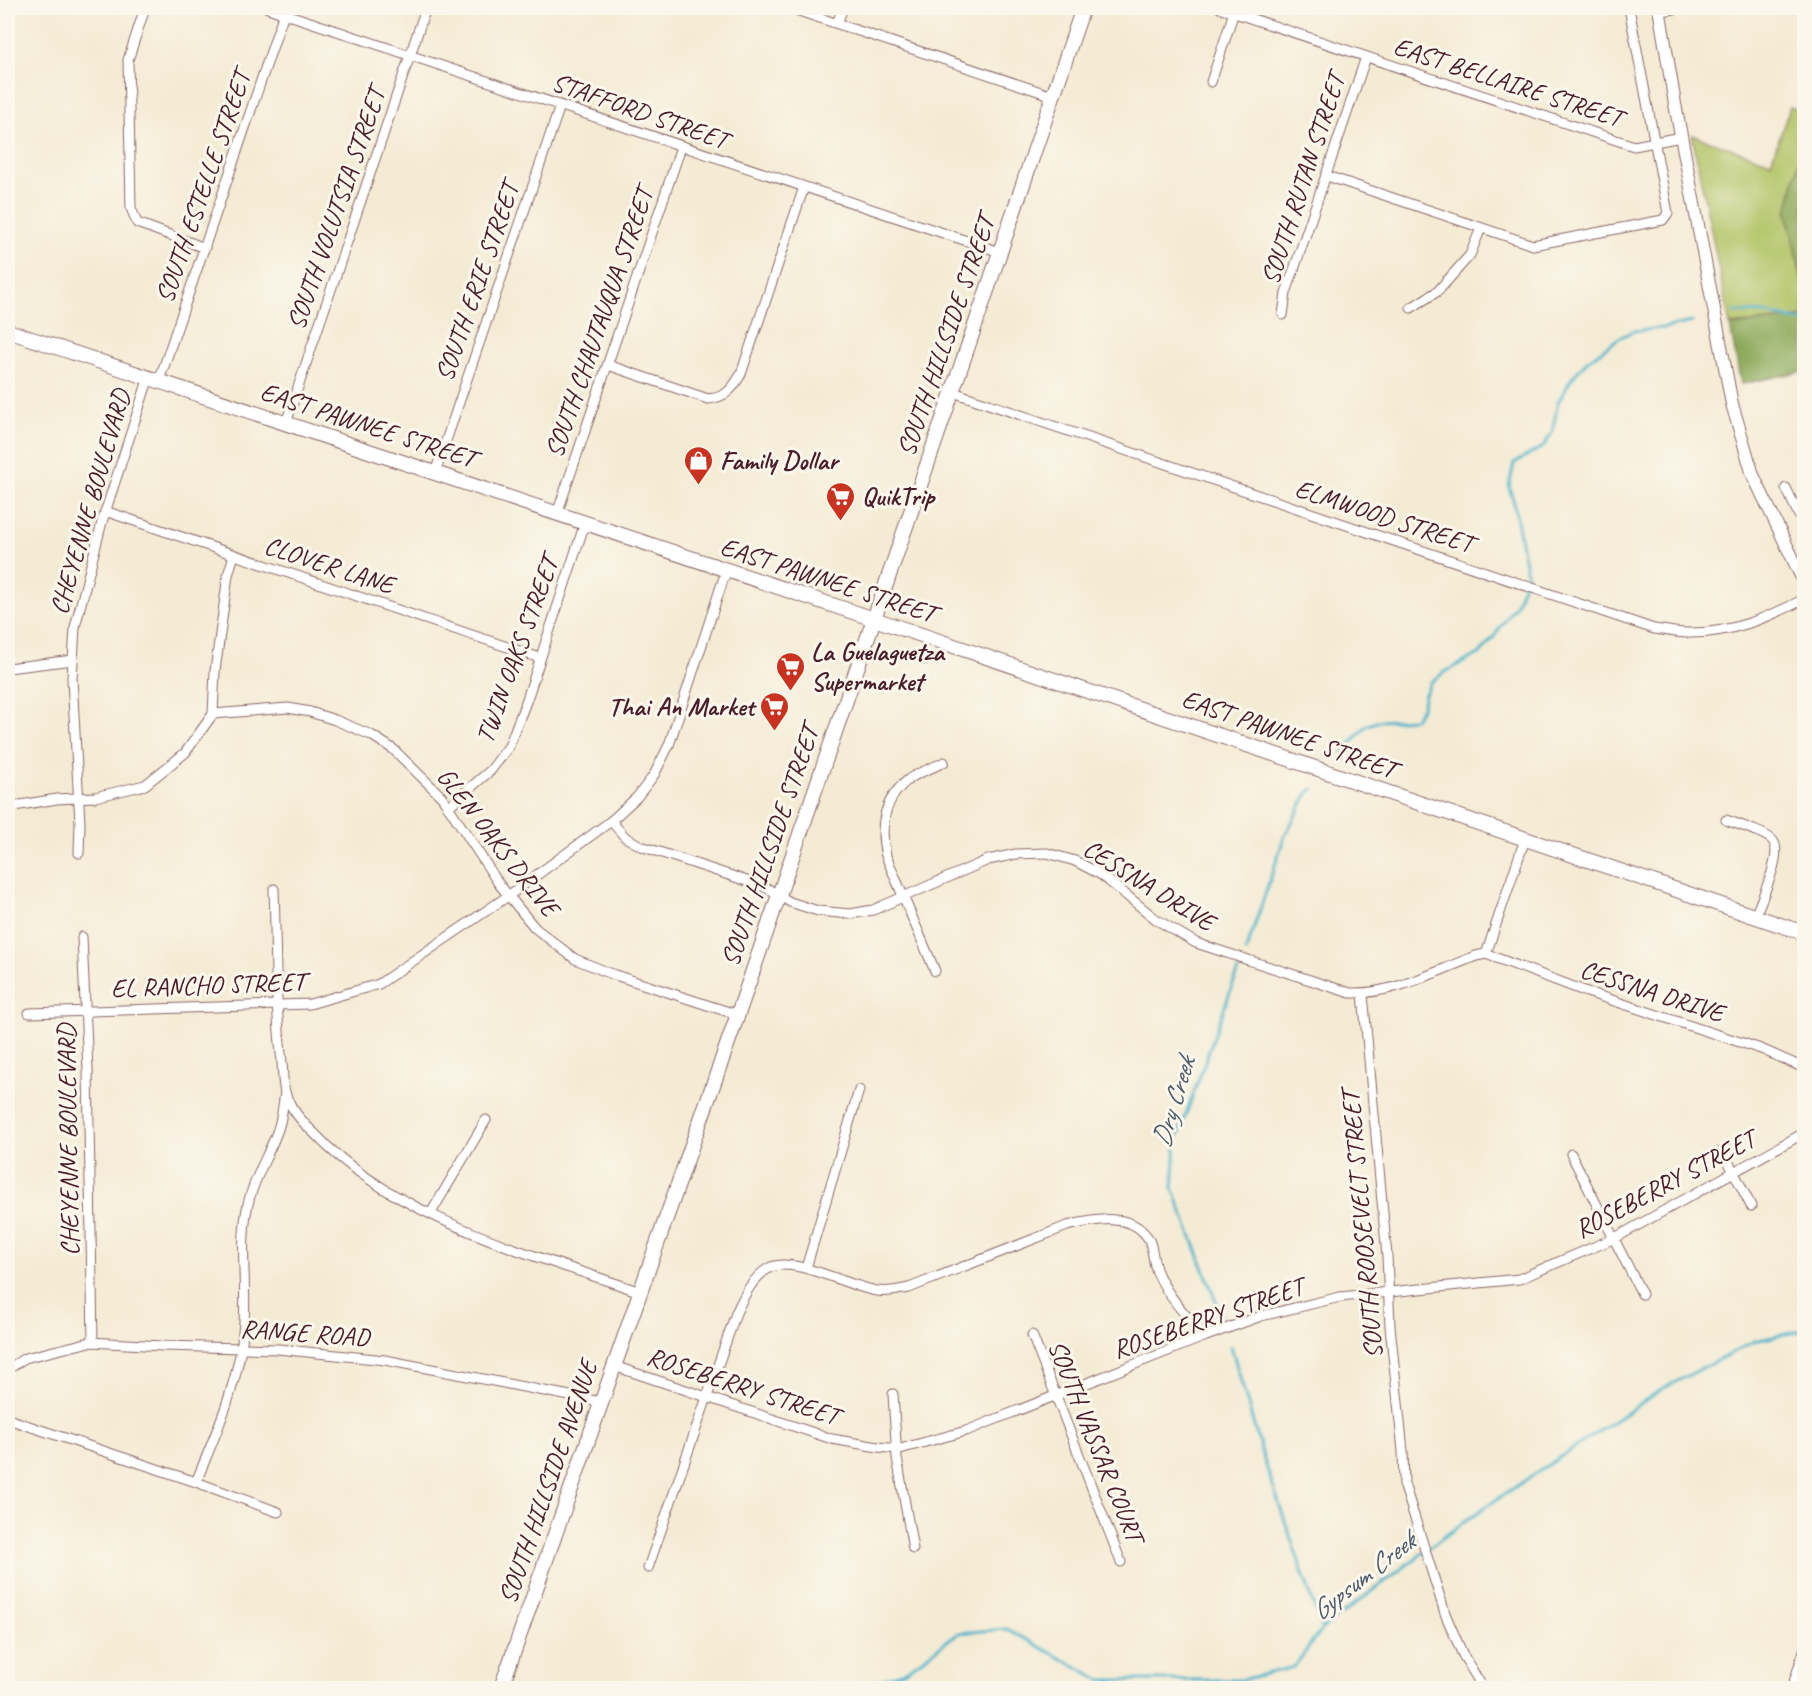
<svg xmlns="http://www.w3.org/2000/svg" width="1812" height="1696" font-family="Caveat,sans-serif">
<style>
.green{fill:#b2c467;stroke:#7e7249;stroke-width:1.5}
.forest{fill:#8daa5c;stroke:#6c6444;stroke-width:1.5}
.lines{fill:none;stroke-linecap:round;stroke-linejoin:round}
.stream{stroke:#4bb2ca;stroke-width:3}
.minor-casing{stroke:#866666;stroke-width:11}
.tertiary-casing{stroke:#866666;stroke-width:14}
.secondary-casing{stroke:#866666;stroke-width:16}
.minor{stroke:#fff;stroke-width:9}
.tertiary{stroke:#fff;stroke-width:12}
.secondary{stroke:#fff;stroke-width:14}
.labels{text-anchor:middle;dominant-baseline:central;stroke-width:6;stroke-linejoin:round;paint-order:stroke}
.street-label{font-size:26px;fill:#4a1f2b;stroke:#fbf7ec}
.poi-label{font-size:26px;font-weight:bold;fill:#4a1f2b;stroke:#fbf7ec;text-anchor:start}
.water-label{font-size:27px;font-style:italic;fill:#4a5a6b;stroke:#fbf7ec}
</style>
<rect width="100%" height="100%" fill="#fbf7ec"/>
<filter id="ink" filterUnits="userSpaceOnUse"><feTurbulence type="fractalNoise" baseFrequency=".0167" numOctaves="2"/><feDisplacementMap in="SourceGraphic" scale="12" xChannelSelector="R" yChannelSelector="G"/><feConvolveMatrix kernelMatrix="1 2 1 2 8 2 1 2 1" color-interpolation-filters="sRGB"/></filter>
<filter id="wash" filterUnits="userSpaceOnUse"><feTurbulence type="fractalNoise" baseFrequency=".008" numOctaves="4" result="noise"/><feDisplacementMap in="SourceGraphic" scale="24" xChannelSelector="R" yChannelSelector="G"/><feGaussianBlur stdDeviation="1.35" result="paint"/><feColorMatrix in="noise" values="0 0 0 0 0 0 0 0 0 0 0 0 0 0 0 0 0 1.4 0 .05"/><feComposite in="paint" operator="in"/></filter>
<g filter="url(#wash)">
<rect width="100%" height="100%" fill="#f4ebd4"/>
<polygon class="green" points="1790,107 1804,112 1804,156 1799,161 1787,213 1804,289 1804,317 1730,325 1692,135 1771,162"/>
<g class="forest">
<polygon points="1804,156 1804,289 1787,213 1799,161"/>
<polygon points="1804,317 1804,371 1741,384 1730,326"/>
</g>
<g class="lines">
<g class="stream">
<polyline points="1733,312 1768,313 1804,322"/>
<polyline points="1343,752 1366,726 1379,721 1415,719 1422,707 1425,694 1431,682 1445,672 1481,653 1493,638 1516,604 1527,575 1514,503 1509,487 1514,463 1543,447 1552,433 1558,402 1572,378 1586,362 1619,338 1633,331 1664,328 1692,322"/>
<polyline points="1246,951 1285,835 1308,793 1313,789"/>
<polyline points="1221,1314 1173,1188 1176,1142 1238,970"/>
<polyline points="1231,1346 1263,1457 1322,1629"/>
<polyline points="857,1688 904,1672 958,1633 1007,1629 1101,1680 1241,1680 1294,1667 1322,1629 1469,1518 1662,1389 1755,1341 1804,1330"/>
</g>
</g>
</g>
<g filter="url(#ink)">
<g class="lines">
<defs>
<g id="minor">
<polyline points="145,8 128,60 131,208 137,223 205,248"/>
<polyline points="268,8 1000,252"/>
<polyline points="790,8 1053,96"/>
<polyline points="1220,8 1634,146 1681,137"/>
<polyline points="1660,11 1683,8"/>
<polyline points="837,23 843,8"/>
<polyline points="1211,82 1234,12"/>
<polyline points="1327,176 1533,245 1663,220 1668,213 1629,8"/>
<polyline points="1411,308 1438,291 1470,255 1481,228"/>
<polyline points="1283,315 1286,293 1366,57"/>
<path d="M608,365L708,399C726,397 732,390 741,374L804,187"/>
<polyline points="159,381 285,10"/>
<path d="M953,392L1654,629C1665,630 1677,633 1687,633C1729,634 1768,618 1804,599"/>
<polyline points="286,423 426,8"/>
<polyline points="435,473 560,106"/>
<polyline points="1786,488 1804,526"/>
<polyline points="105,511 540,658"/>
<polyline points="557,514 681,147"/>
<polyline points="8,668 73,660"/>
<polyline points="213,714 215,671 228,575 234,555"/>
<polyline points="8,807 57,799 95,797 145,785 185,753 213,714 288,708 310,712 335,720 371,735 393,749 442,797 499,884 535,928 575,959 612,974 738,1015"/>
<polyline points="448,807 491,770 509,746 527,699 585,523"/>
<path d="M1726,820C1737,824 1767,833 1773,841C1784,854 1760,901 1755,917"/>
<path d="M611,821L625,837L641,846L765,887L790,902L818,911L850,914L873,910L988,860L1016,854L1047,853L1075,861L1100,874L1157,920L1196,943L1350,993C1392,995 1437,971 1476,956L1486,954L1587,992L1761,1049L1804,1068"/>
<polyline points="79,853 80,823 72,679 75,627 102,522 149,377"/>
<path d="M274,889C276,947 275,1005 282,1062C283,1073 282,1088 287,1098C293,1112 304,1124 315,1134C395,1219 533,1254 640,1292"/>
<polyline points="82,937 88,1070 93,1342"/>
<polyline points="1486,954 1525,839"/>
<path d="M935,971L886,856C879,826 883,799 909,779C919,772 933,768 944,762"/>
<polyline points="1363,994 1387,1256 1390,1326 1403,1451 1404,1484 1446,1616 1463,1655 1483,1688"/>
<polyline points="29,1013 310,1004 379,984 508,896 611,821 637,797 654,775 669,745 726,571"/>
<polyline points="1723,1151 1751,1206"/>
<polyline points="1571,1154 1642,1294"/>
<polyline points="431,1213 486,1120"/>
<polyline points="806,1268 859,1090"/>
<polyline points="1032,1335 1121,1562"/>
<polyline points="614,1366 832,1439 878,1447 900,1449 966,1431 1206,1336 1261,1316 1340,1297 1519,1279 1615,1238 1804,1133"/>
<polyline points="8,1369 25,1358 90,1342 163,1346 278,1349 385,1360 601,1402"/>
<polyline points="893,1394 897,1458 913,1549"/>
<polyline points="8,1419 196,1482 278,1512"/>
<path d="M196,1482C217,1431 241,1378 244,1322C247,1282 239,1243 248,1204C254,1178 268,1156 277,1132C282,1120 283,1105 285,1092"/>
<path d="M648,1568L736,1313C744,1296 752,1278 769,1268C793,1255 849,1287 877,1291C888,1293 898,1290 909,1288L1067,1226C1093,1220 1131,1211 1148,1238C1154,1248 1152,1263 1158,1274C1169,1298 1186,1317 1206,1336"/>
<polyline points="1792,1688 1804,1651"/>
</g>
<polyline id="tertiary" points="1659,8 1675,104 1732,404 1753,475 1804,582"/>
<g id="secondary">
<polyline points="8,331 874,619 1804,933"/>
<path d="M501,1688C578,1463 661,1239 738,1014C853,678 970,344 1083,8"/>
</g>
</defs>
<use href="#minor" class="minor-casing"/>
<use href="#tertiary" class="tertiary-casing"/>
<use href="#secondary" class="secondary-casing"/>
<use href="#minor" class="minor"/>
<use href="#tertiary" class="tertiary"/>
<use href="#secondary" class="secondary"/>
</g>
</g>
<defs>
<symbol id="shop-pin" viewBox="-11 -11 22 30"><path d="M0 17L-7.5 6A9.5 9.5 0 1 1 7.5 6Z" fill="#c8321e" stroke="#fbf7ec"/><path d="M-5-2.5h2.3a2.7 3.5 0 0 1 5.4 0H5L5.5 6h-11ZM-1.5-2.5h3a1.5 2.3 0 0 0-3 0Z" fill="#fff"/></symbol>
<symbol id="supermarket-pin" viewBox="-11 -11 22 30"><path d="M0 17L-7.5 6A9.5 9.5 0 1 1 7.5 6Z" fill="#c8321e" stroke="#fbf7ec"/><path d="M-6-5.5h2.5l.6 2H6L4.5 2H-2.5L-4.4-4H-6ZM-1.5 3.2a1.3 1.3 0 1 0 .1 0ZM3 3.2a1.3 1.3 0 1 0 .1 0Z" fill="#fff"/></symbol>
</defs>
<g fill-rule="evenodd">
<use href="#shop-pin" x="682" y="444" width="33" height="45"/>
<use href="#supermarket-pin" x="824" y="480" width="33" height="45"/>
<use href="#supermarket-pin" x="774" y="650" width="33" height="45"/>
<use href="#supermarket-pin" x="758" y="690" width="33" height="45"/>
</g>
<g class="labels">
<g class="street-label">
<text transform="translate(1508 82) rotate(18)">EAST BELLAIRE STREET</text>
<text transform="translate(640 111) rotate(19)">STAFFORD STREET</text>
<text transform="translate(1303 179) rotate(-72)">SOUTH RUTAN STREET</text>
<text transform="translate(203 187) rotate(-71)">SOUTH ESTELLE STREET</text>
<text transform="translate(336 209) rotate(-71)">SOUTH VOLUTSIA STREET</text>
<text transform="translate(477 282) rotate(-71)">SOUTH ERIE STREET</text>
<text transform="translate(599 323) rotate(-71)">SOUTH CHAUTAUQUA STREET</text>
<text transform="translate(946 336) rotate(-71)">SOUTH HILLSIDE STREET</text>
<text transform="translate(368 425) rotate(18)">EAST PAWNEE STREET</text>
<text transform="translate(90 502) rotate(-74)">CHEYENNE BOULEVARD</text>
<text transform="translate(1384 516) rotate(18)">ELMWOOD STREET</text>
<text transform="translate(329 565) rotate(18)">CLOVER LANE</text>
<text transform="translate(828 580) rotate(18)">EAST PAWNEE STREET</text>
<text transform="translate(517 650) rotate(-70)">TWIN OAKS STREET</text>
<text transform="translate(1289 734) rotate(19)">EAST PAWNEE STREET</text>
<text transform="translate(498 842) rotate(52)">GLEN OAKS DRIVE</text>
<text transform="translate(770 846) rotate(-71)">SOUTH HILLSIDE STREET</text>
<text transform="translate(1149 885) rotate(32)">CESSNA DRIVE</text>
<text transform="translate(208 985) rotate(-2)">EL RANCHO STREET</text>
<text transform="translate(1652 991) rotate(18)">CESSNA DRIVE</text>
<text transform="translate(68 1140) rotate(-91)">CHEYENNE BOULEVARD</text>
<text transform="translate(1665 1184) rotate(-28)">ROSEBERRY STREET</text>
<text transform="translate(1362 1225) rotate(-95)">SOUTH ROOSEVELT STREET</text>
<text transform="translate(1208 1318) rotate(-19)">ROSEBERRY STREET</text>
<text transform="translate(305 1333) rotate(4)">RANGE ROAD</text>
<text transform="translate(743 1386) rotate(18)">ROSEBERRY STREET</text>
<text transform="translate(1096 1441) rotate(68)">SOUTH VASSAR COURT</text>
<text transform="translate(548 1482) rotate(-71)">SOUTH HILLSIDE AVENUE</text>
</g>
<g class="poi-label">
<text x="720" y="460">Family Dollar</text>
<text x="862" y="496">QuikTrip</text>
<text x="811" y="651">La Guelaguetza<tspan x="811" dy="30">Supermarket</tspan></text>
<text x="754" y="706" text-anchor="end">Thai An Market</text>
</g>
<g class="water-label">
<text transform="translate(1173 1102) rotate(-73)">Dry Creek</text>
<text transform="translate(1363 1576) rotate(-38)">Gypsum Creek</text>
</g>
</g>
<rect width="1812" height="1696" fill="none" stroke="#fbf7ec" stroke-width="30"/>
</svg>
